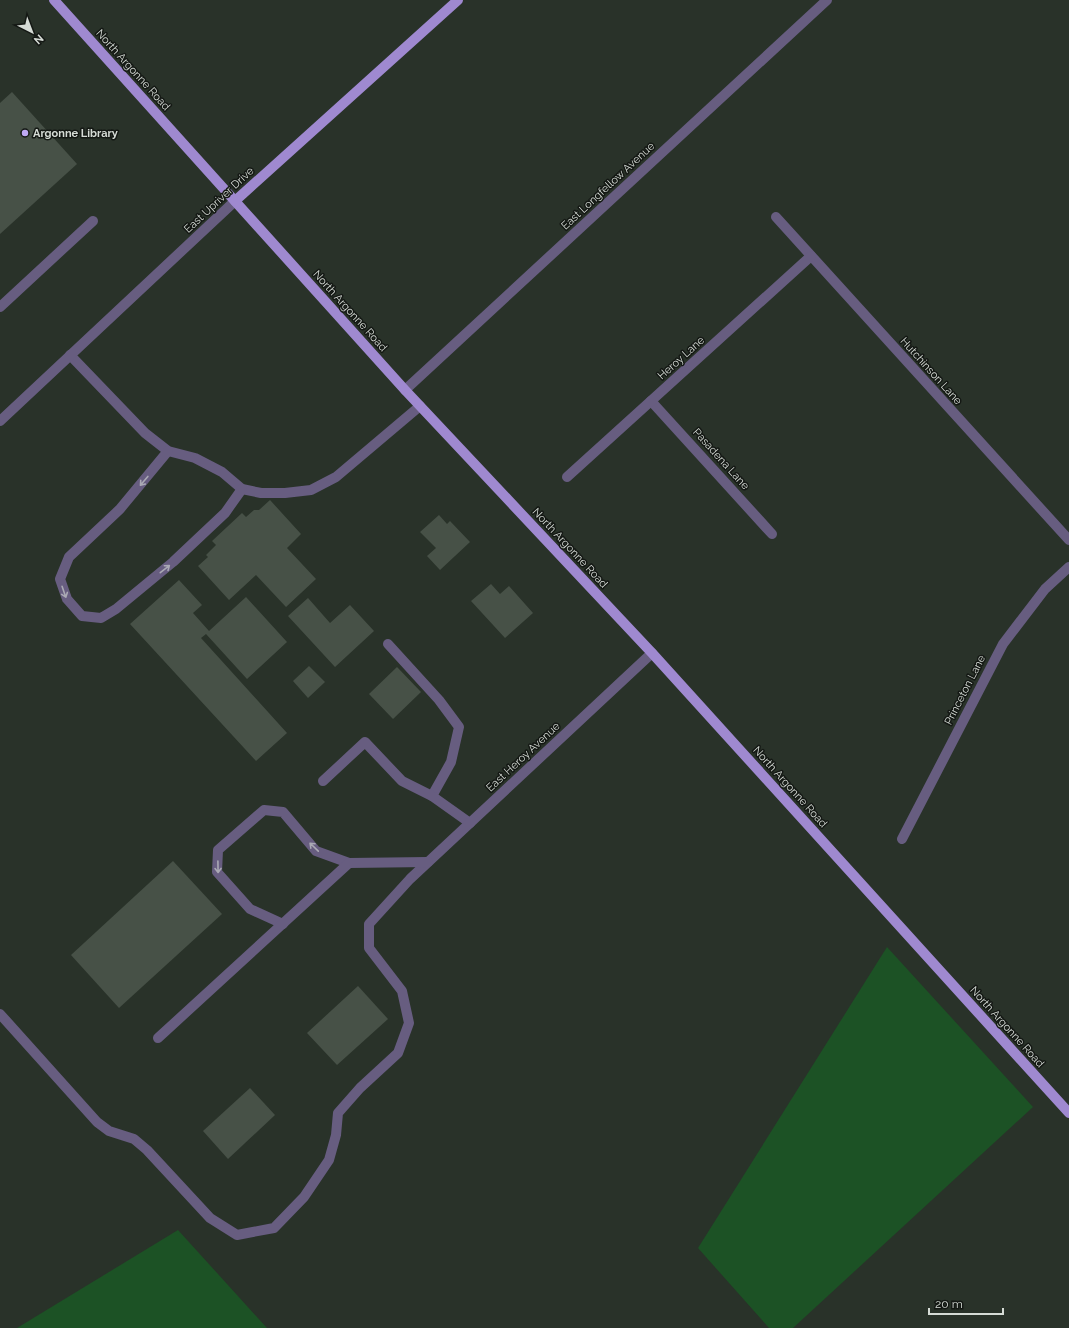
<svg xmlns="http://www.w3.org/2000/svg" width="1069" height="1328" font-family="Raleway,sans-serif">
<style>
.green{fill:#1c5225}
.building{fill:#475147}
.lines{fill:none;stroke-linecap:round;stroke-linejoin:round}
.minor{stroke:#675d80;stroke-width:10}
.major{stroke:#9f89d0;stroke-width:10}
.oneway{stroke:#aaa9b4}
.poi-dot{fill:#bfa9f4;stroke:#141814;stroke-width:1.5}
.labels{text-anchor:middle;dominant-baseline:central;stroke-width:3;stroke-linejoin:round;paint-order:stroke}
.street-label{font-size:11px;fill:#d6dcd6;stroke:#141814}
.poi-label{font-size:11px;font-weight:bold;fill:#d6dcd6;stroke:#141814;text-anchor:start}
</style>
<rect width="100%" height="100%" fill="#293229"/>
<g class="green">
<polygon points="887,947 1033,1107 793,1328 769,1328 698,1248"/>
<polygon points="178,1230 267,1328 17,1328"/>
</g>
<g class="building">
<polygon points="12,92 77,164 0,234 0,103"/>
<polygon points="270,500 301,534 287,548 316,579 286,607 256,575 229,600 198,566 208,557 206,555 216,545 212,541 242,513 246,517 254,510 259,510"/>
<polygon points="439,515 447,524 450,521 470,542 440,570 427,556 436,548 420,532"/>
<polygon points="179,580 202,605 193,613 209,631 246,597 287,642 247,679 206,634 201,638 287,733 256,761 130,624"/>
<polygon points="491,584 500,594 509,586 533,613 505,638 471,601"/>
<polygon points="308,598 330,623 350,605 374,631 335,667 288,616"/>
<polygon points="309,666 325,682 308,698 293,681"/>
<polygon points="397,667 421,692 393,719 369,694"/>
<polygon points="173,861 222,914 119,1008 71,955"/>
<polygon points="358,986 388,1019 337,1065 307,1033"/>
<polygon points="250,1088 275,1115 228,1159 203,1131"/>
</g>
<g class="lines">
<g class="minor">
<polyline points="776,217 1069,540"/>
<polyline points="0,307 93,221"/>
<polyline points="70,355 145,433 168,451 195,458 222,472 242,489 261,493 285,493 311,490 336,477 420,406"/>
<polyline points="405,390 827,0"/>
<polyline points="651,401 772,534"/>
<polyline points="0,421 235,201"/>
<polyline points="168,451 120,509 69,557 60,579 67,599 82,616 101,618 116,609 173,562 225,513 242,489"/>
<polyline points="567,477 811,256"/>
<polyline points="388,644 439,700 459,727 451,762 432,796"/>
<polyline points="323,781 365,742 402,781 432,796 470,823"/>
<polyline points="902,839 1003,644 1045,589 1069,567"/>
<polyline points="283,924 250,909 217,872 218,850 264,810 283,812 316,851 349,863"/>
<polyline points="0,1014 97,1122 109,1131 134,1139 147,1150 210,1218 237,1235 274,1228 304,1197 329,1160 336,1135 338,1113 360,1088 398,1053 409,1023 402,991 369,948 369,924 410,879 652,653"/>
<polyline points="158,1038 349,863 428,862"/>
</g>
<g class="major">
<polyline points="54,0 405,390 652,653 1069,1113"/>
<polyline points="235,201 458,0"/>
</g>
</g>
<defs><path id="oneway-shaft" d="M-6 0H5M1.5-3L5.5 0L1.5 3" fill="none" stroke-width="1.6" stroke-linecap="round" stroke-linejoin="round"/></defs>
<g class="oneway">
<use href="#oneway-shaft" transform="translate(144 481) rotate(130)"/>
<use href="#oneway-shaft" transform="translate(165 569) rotate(-38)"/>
<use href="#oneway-shaft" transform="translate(64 592) rotate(71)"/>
<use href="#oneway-shaft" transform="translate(314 847) rotate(-136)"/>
<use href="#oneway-shaft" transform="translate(218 867) rotate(89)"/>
</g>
<circle class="poi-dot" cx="25" cy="133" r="4"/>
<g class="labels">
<g class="street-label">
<text transform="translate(133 70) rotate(48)">North Argonne Road</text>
<text transform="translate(608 186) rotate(-43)">East Longfellow Avenue</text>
<text transform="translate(219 200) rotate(-43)">East Upriver Drive</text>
<text transform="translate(350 311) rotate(48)">North Argonne Road</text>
<text transform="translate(681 358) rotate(-42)">Heroy Lane</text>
<text transform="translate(931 371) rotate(48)">Hutchinson Lane</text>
<text transform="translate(721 459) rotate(48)">Pasadena Lane</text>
<text transform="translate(570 548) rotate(47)">North Argonne Road</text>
<text transform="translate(965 690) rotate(-63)">Princeton Lane</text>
<text transform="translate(523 757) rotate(-43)">East Heroy Avenue</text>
<text transform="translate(790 787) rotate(48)">North Argonne Road</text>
<text transform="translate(1007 1027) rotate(48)">North Argonne Road</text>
</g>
<g class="poi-label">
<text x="33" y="133">Argonne Library</text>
</g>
</g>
<g transform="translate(32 32) rotate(138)" stroke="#141814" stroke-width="3" paint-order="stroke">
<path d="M0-3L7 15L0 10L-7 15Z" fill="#d6dcd6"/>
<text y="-6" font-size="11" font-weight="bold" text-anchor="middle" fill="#d6dcd6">N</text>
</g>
<path d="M929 1308v6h74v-6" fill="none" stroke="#d6dcd6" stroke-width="2"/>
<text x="935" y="1308" font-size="12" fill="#d6dcd6" stroke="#141814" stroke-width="3" paint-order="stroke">20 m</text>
</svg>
